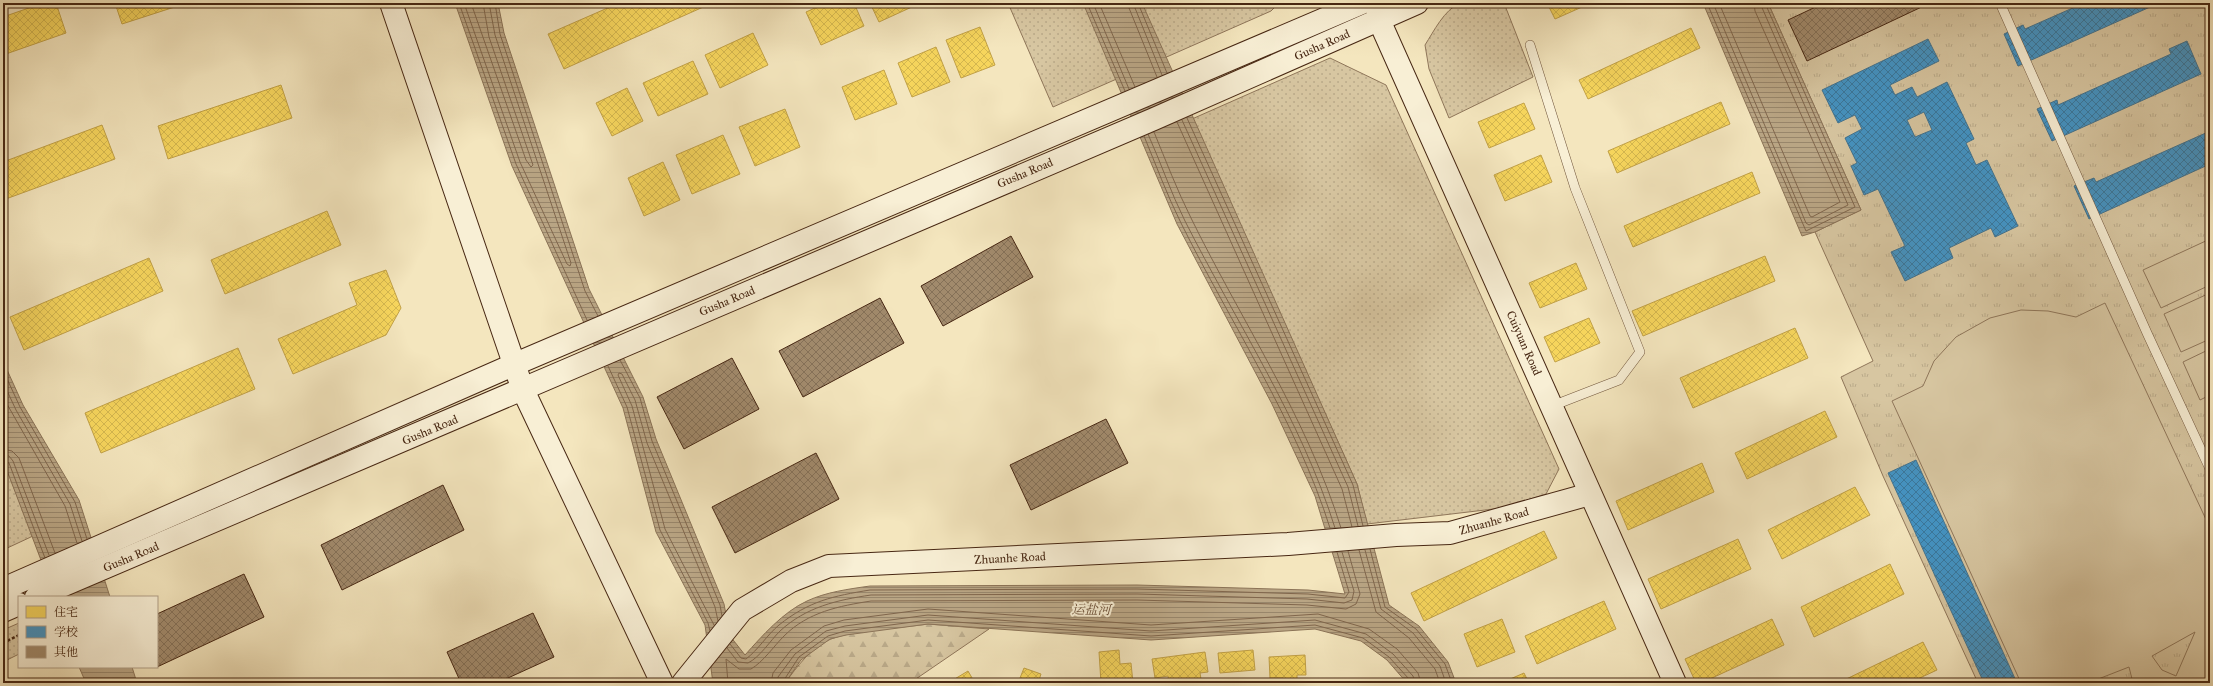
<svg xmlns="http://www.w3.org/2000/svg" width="2213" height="686" font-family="'IM FELL Great Primer','Noto Serif SC',serif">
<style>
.grass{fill:url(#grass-tufts);stroke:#8f765a}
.forest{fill:url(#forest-firs);stroke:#8f765a}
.park{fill:url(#park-dots);stroke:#8f765a}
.pitch{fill:#d7c6a1;stroke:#8f765a;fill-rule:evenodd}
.water{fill:url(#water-rules);stroke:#8b7357}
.homes{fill:url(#homes-cross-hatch);stroke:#c2a146}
.schools{fill:url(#schools-cross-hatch);stroke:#44738e;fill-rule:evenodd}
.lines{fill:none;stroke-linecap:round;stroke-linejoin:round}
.shore{stroke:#80664c;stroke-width:1}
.building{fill:url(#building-cross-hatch);stroke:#472713}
.lane-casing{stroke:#72573e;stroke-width:10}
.street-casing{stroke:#72573e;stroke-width:18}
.secondary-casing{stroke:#472713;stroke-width:24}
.path{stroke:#472713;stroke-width:2.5;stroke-dasharray:3 2;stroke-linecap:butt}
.lane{stroke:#f8efd5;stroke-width:9}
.street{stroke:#f8efd5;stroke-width:17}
.secondary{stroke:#f8efd5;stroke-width:22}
.labels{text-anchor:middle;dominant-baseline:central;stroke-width:4;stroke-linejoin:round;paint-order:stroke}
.street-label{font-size:12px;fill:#472713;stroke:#f8efd5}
.water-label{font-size:13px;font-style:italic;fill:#694d35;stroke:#f8efd5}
</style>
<defs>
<pattern id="grass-tufts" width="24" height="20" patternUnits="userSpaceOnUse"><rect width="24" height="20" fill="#d7c6a1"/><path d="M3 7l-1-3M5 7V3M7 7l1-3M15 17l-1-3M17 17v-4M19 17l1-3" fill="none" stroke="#baaa8a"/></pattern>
<pattern id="forest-firs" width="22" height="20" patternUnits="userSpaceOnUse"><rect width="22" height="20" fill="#d7c6a1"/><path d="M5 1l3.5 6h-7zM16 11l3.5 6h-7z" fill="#baaa8a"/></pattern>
<pattern id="park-dots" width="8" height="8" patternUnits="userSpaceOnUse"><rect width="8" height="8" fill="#d7c6a1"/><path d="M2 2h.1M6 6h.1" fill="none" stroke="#baaa8a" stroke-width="1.8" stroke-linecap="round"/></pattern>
<pattern id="water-rules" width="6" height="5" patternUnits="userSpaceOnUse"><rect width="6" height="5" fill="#b9a584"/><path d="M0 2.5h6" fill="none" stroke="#98866b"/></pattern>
<pattern id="homes-cross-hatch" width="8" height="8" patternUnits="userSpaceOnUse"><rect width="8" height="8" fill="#f6d55c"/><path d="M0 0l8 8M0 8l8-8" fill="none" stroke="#d4b74f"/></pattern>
<pattern id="schools-cross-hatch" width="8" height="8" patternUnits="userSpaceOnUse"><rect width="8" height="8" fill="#4393c3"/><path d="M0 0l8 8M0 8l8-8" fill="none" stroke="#3a789d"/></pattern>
<pattern id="building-cross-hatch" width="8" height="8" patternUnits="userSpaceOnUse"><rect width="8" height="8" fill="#a18a6c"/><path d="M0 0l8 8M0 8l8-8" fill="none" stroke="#857158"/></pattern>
</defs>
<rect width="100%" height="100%" fill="#f4e6be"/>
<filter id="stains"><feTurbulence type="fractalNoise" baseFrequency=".005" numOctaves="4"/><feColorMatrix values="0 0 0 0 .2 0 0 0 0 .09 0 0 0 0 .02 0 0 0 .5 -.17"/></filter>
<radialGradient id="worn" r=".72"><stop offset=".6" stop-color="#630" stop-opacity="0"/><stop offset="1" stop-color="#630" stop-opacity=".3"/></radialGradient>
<polygon class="grass" points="1768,3 2210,3 2210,683 1978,683 1883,476 1841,377 1873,361 1815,232 1861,210"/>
<path class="forest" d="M928,624L989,629L910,683H785C797,667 811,647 831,639C855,630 901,628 928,624Z"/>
<g class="park">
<polygon points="1008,3 1279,3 1271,11 1053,107"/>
<path d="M1460,3H1504L1533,77L1449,118L1429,69L1425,45C1434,31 1444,10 1460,3Z"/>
<polygon points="1330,58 1386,85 1559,469 1546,494 1502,508 1367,524 1357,484 1192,119"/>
<polygon points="3,460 33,536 3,550"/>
<polygon points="19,623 19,654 3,662 3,630"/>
</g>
<g class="pitch">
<polygon points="2210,239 2210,285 2161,308 2143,270"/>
<polygon points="2210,293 2210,339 2181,352 2164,314"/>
<path d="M2105,303L2210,528V683H2133L2129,667L2088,683H2021L1892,401L1923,386L1934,361L1956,337L1990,318L2021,310L2048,311L2076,317ZM2195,632L2176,676L2162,670L2152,656Z"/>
<polygon points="2210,349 2210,395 2200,400 2183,362"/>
</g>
<g class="water">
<path d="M455,3H498L504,33L589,289L643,397L656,439L724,604L730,636L745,655C762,636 783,612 807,601C826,592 849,589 870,586L1137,585L1308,590L1345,594L1315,496L1272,404L1177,224L1083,3H1142L1357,484L1389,605L1419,626L1448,662L1456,683H1407L1387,660L1361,641L1315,629L1151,640L928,624L846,635L830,639L801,660L785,683H713L705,625L656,532L623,408L512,166Z"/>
<polygon points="1703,3 1768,3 1861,210 1815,232 1802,236"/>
<polygon points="3,361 23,405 79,500 110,597 55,597 3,460"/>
<polygon points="79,667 132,667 137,683 86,683"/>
</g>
<g class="homes">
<polygon points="43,3 56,3 66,33 3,55 3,17"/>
<polygon points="115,3 187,3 122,24"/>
<polygon points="619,3 710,3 710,4 564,69 548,34"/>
<polygon points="826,3 854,3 864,26 821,45 806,12"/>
<polygon points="870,3 913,3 914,6 879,22"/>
<polygon points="1547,3 1591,3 1555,19"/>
<polygon points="980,27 995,65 961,78 946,40"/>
<polygon points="1691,28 1700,48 1588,99 1579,80"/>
<polygon points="753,33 768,65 720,88 705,55"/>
<polygon points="936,47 950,82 912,97 898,63"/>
<polygon points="693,61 708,94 658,116 643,83"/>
<polygon points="884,70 897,104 855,120 842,87"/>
<polygon points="281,85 292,118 168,159 158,126"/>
<polygon points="627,88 643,121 612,136 596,103"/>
<polygon points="1721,102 1730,124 1617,173 1608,151"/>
<polygon points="1524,103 1535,129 1489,148 1478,122"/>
<polygon points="785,109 800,147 755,166 739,127"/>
<polygon points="102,125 115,159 3,200 3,162"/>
<polygon points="723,135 740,174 692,194 676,155"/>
<polygon points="1541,155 1552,182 1505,201 1494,175"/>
<polygon points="663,162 680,200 644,216 628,178"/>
<polygon points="1752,172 1760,193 1633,247 1624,226"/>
<polygon points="327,211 341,245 225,294 211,260"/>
<polygon points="1765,256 1775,281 1643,336 1632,311"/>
<polygon points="149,258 163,291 24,350 10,317"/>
<polygon points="1576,263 1587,289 1540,308 1529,283"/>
<polygon points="386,270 401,308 386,335 293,374 278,339 357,305 349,283"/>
<polygon points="1589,318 1600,343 1555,362 1544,337"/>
<polygon points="1795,328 1808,358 1693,408 1680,378"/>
<polygon points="238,348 255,389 101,453 85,413"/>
<polygon points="1825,411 1837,437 1747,479 1735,453"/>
<polygon points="1702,463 1714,492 1628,530 1616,501"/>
<polygon points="1855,487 1870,515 1782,559 1768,530"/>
<polygon points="1544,531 1557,558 1424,621 1411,593"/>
<polygon points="1738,539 1751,569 1661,609 1648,579"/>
<polygon points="1890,564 1904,594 1814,637 1801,607"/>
<polygon points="1604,601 1616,629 1537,664 1525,636"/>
<polygon points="1502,619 1515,652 1477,667 1464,634"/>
<polygon points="1772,619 1784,645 1701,683 1696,683 1685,659"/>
<polygon points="1923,642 1937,670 1909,683 1838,683"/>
<polygon points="1119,650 1120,664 1131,663 1133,683 1101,683 1099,652"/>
<polygon points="1253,650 1255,670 1220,673 1218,653"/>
<polygon points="1205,652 1208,672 1200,673 1201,679 1169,683 1168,676 1155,678 1152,659"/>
<polygon points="1305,655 1306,675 1297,675 1297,683 1283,683 1283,678 1270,678 1269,657"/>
<polygon points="1024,668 1041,674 1038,683 1018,683"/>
<polygon points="968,671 975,683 948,683"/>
<polygon points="1524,673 1529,683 1501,683"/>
<polygon points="1636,679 1638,683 1628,683"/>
</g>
<g class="schools">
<polygon points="2084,3 2159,3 2018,66 2004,34 2023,25 2025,29"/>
<path d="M1928,39L1939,61L1890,85L1895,95L1912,87L1917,97L1947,82L1974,139L1966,143L1976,165L1987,160L2018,226L1995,237L1991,228L1949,248L1953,258L1905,281L1891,252L1905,246L1878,189L1864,195L1851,166L1857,163L1845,138L1862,129L1855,115L1838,123L1822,90ZM1924,112L1932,130L1915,137L1907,120Z"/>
<polygon points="2187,41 2201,74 2052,141 2037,109 2057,100 2058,105 2171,54 2169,49"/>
<polygon points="2210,124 2210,164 2089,219 2074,186 2094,178 2096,182 2208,132 2206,126"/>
<polygon points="1916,460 2017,683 1984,683 1888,473"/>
</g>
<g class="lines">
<g class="shore">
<polyline points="459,3 516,164 587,320"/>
<polyline points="464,3 520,162 567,264 570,266 571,263 495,35 489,3"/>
<polyline points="471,3 526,160 531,167 533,165 489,37 483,3"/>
<polyline points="495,3 500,34 585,291 598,316"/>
<polyline points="1087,3 1125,91"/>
<polyline points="1093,3 1129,89"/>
<polyline points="1099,3 1135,87"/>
<polyline points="1127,3 1157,77"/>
<polyline points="1133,3 1162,75"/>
<polyline points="1138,3 1167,73"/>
<polyline points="1707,3 1806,231 1855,207 1765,3"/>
<polyline points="1713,3 1806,223 1809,225 1848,205 1760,3"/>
<polyline points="1719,3 1810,216 1812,217 1840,202 1755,11 1754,3"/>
<polyline points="1187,118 1353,485 1363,526"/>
<polyline points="1182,120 1348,487 1358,526"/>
<polyline points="1177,122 1342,489 1352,527"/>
<path d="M1154,132C1166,161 1177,190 1191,218C1241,320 1307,418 1341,528"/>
<path d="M1148,134C1161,163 1171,193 1185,221C1236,322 1301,419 1335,528"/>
<path d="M1144,136C1156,165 1167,195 1181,223C1231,324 1296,420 1330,528"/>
<polyline points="620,360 640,398 652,441 720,605 722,616"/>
<polyline points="608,366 627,407 660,530 708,623 710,631"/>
<polyline points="3,370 20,407 75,502 87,539"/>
<polyline points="3,382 16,410 70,504 82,541"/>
<polyline points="3,397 65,506 77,543"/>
<polyline points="3,449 12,451 19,458 55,553"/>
<polyline points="3,455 9,456 13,461 49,555"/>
<polyline points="3,460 9,463 45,558"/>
<polyline points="1370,549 1385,607 1416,629 1445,664 1452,683"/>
<polyline points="1359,550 1376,612 1409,638 1435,669 1440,683"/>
<polyline points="1365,550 1381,609 1413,633 1440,666 1446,683"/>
<polyline points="714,625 665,529 632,406 618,375 619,373 622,374 635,400 647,443 715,607 718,621"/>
<path d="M730,644L741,658L746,659C758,650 767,635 779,625C809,601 833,596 870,590L1137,589L1308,594L1345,598L1349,592L1337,552"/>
<path d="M727,648L738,662L748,663C760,657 770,641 780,631C806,607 837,600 871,595L1137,594L1307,599L1344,603L1352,600L1354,591L1342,552"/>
<path d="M728,683L726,659L739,669H751C763,662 774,646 784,636C808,612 839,606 871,601L1137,600L1307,605L1346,609L1356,604L1360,594L1348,551"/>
<polyline points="771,683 773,673 791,650 824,626 844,620 928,609 1151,625 1318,614 1369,629 1397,649 1418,673 1421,683"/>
<polyline points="777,683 778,677 795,654 826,631 845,626 928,615 1151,631 1315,620 1366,634 1393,654 1413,676 1415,683"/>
<polyline points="782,683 799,657 828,636 845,631 928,620 1151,636 1315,625 1363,638 1389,657 1409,679 1410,683"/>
</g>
</g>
<g class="building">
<polygon points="1824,3 1930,3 1807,61 1788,20"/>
<polygon points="1011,236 1033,277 943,326 921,286"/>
<polygon points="880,298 904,343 803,397 779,351"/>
<polygon points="732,358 759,409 684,449 657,397"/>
<polygon points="1106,419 1128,463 1031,510 1010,465"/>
<polygon points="816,453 839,499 735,553 712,507"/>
<polygon points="443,485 464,530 342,590 321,545"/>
<polygon points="244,574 264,617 157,667 157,614"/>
<polygon points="533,613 554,657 497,683 461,683 447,652"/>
</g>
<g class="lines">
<defs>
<g id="lane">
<polyline points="2000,3 2147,333 2210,469"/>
<polyline points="1530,45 1575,188 1640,352 1619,380 1552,406"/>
</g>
<polyline id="street" points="1372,3 1379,20"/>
<g id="secondary">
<polyline points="391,3 523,390 662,683"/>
<polyline points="1379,20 1675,683"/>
<polyline points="3,589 513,365 1362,3"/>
<polyline points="36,597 1154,119 1417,3"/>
<polyline points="3,611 19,604"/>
<polyline points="683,683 742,610 791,581 829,566 1288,544 1396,535 1450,533 1590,494"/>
</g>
</defs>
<use href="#lane" class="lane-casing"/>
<use href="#street" class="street-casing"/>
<use href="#secondary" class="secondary-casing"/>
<polyline class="path" points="3,643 19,635"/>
<use href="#lane" class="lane"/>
<use href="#street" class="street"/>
<use href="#secondary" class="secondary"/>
</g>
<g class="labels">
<g class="street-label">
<text transform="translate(1322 45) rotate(-24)">Gusha Road</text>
<text transform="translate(1025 173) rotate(-23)">Gusha Road</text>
<text transform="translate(727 301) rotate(-23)">Gusha Road</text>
<text transform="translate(1524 343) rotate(66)">Cuiyuan Road</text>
<text transform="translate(430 430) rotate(-23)">Gusha Road</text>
<text transform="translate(1494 521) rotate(-16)">Zhuanhe Road</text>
<text transform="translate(131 557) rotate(-23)">Gusha Road</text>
<text transform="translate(1010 558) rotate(-3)">Zhuanhe Road</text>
</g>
<g class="water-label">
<text transform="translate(1091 610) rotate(1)">运盐河</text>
</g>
</g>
<rect width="2213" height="686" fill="none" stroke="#f4e6be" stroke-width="16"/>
<rect x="4" y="4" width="2205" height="678" fill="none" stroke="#472713" stroke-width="2"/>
<rect x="8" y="8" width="2197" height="670" fill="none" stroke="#472713"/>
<rect x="18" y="596" width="140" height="72" fill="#f8efd5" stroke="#b19f87"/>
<rect x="26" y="606" width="20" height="12" fill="#f6d55c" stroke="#b19f87"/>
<text x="54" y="616" font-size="12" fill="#472713">住宅</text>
<rect x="26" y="626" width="20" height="12" fill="#4393c3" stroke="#b19f87"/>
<text x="54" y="636" font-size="12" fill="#472713">学校</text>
<rect x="26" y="646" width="20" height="12" fill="#a18a6c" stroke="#b19f87"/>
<text x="54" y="656" font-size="12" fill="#472713">其他</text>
<rect width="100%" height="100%" filter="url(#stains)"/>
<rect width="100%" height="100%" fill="url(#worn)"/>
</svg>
